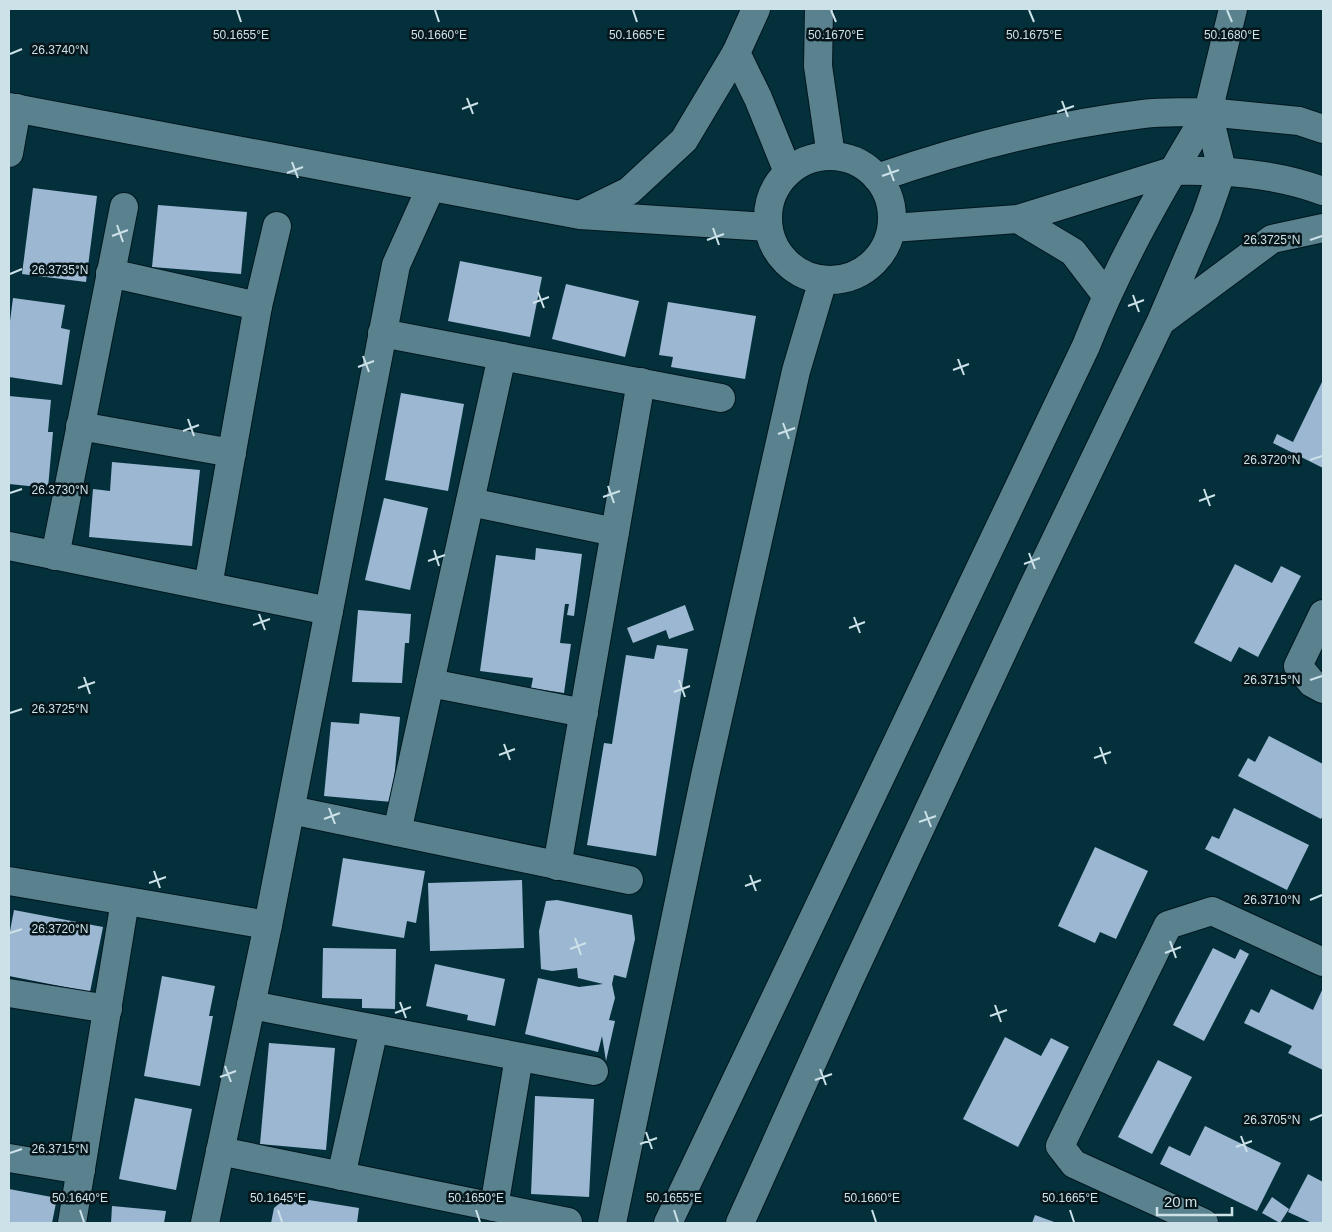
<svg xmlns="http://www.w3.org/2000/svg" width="1332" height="1232" font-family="Helvetica,sans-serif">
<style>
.building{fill:#9bb7d1}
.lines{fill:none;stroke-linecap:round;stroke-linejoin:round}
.minor-casing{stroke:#00171f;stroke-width:30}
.tertiary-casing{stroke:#00171f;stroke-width:30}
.minor{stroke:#59828e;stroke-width:28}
.tertiary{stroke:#59828e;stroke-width:28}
.ticks{fill:none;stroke:#cde2e8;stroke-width:2}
.ticks-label{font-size:12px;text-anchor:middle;fill:#cde2e8;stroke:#06161a;stroke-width:5;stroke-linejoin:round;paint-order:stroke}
</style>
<rect width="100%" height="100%" fill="#04303b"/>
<g class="building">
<polygon points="33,188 97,196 86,282 22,274"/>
<polygon points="158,205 247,212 241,274 152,267"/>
<polygon points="460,261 542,277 530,337 448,321"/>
<polygon points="566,284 639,301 625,357 552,339"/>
<polygon points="13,298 65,305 61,328 70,330 62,385 9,377 9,329"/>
<polygon points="668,302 756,316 745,379 671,367 673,357 659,355"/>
<polygon points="1323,380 1323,468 1273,443 1277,434 1293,442"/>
<polygon points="401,393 464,404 448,491 385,480"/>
<polygon points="9,396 51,400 48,432 53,432 48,488 9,484"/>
<polygon points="112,462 200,470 192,546 89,537 93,489 110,491"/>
<polygon points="384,498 428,508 410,590 365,580"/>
<polygon points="536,548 582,554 574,616 567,615 569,604 565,604 560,643 571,644 564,693 531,688 533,678 480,671 496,555 535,560"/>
<polygon points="1235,564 1272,583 1281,566 1301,576 1258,657 1239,647 1231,662 1194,643"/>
<polygon points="685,605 694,630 669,639 666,630 633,643 627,628"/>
<polygon points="358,610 411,614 409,643 405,643 402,683 352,682"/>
<polygon points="657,645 688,649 656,856 587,845 604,743 612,744 626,655 654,659"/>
<polygon points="360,713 400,717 392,802 324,796 331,722 359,724"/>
<polygon points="1269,736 1323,764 1323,815 1321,819 1238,776 1248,758 1255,762"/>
<polygon points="1234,808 1309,845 1287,890 1205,849 1212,836 1219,839"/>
<polygon points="1095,847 1148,871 1116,939 1100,932 1095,943 1058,926"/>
<polygon points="343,858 425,871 416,923 407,921 404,938 332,926"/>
<polygon points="522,880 524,948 430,951 428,883"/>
<polygon points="557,900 632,915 635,939 626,978 614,975 612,984 615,998 609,1020 615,1021 606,1061 602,1036 598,1052 525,1034 538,978 579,987 603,984 578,978 577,968 552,971 541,969 539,931 546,901"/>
<polygon points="14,910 103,927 90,992 9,976 9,936"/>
<polygon points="323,948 396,949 395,1009 362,1008 362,999 322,998"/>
<polygon points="1213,948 1235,959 1240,949 1249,954 1204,1041 1173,1025"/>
<polygon points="435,964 505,979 495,1026 467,1020 468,1015 426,1006"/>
<polygon points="162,976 215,986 209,1016 213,1016 200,1086 144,1076"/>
<polygon points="1323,988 1323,1070 1288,1053 1292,1046 1244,1023 1251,1009 1259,1013 1271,989 1313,1010"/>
<polygon points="1005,1037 1041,1056 1051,1038 1069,1047 1018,1147 963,1119"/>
<polygon points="269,1043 335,1048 326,1150 260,1144"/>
<polygon points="1158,1060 1192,1077 1152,1154 1118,1137"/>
<polygon points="535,1096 594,1099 589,1197 531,1194"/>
<polygon points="135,1098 192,1109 176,1190 119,1179"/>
<polygon points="1205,1126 1281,1163 1257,1211 1160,1164 1169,1146 1190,1156"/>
<polygon points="1308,1174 1323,1182 1323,1223 1312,1223 1288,1212"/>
<polygon points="9,1189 57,1198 52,1223 9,1223"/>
<polygon points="287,1197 302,1206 309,1200 359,1208 357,1223 271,1223 274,1208"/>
<polygon points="1272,1197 1289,1209 1280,1223 1262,1213"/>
<polygon points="112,1206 166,1211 164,1223 111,1223"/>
<polygon points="1035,1215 1057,1223 1032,1223"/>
</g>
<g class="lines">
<defs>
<g id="minor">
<polyline points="756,9 736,53 758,98 788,172"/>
<polyline points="819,9 818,66 831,156"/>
<polyline points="9,107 580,215 768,227"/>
<polyline points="9,153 17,108"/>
<circle cx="830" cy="218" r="62"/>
<path d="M877,178C963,148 1053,125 1143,114C1164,111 1186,113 1208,112L1233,9"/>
<polyline points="582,214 629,191 684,140 736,53"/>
<polyline points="892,228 1018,219 1172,171"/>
<polyline points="110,273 258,306 208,586"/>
<polyline points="258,306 277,226"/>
<polyline points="382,333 721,398"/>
<polyline points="80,426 232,453"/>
<polyline points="470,502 615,532"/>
<polyline points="9,546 329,611"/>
<polyline points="55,556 124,207"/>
<polyline points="1323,614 1298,666 1312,683 1323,689"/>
<polyline points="430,683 584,713"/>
<polyline points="291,810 629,880"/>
<polyline points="397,832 502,356"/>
<polyline points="557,866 641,382"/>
<polyline points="9,881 268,925"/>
<polyline points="9,993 108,1009"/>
<polyline points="251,1005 594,1071"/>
<polyline points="220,1151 568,1222"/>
<polyline points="9,1158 81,1170"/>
<polyline points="341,1176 374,1029"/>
<polyline points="494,1207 519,1057"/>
<polyline points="72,1223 125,901"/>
<polyline points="205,1223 268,925 396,265 431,187"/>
<polyline points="612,1223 705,776 796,371 823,280"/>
<polyline points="1204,1223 1074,1164 1060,1146 1168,925 1212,911 1323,962"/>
</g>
<g id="tertiary">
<polyline points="1208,112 1299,121 1323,129"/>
<path d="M1172,171C1224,170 1274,173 1323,191"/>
<polyline points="1018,219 1073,252 1106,295"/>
<polyline points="1163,320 1272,239 1323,228"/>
<path d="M668,1223L1086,346C1118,264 1162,188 1208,112"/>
<polyline points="740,1223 849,981 1031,591 1161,321 1206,216 1222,170 1208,112"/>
</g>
</defs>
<use href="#minor" class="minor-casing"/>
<use href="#tertiary" class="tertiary-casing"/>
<use href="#minor" class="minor"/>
<use href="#tertiary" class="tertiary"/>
</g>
<path class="ticks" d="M237,10L241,22M435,10L439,22M633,10L637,22M831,10L836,22M1029,10L1034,22M1227,10L1232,22M10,54L22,49M467,98L473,114M1062,101L1068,117M462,109L478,103M1057,112L1074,106M292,162L298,178M888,165L894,181M287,173L303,167M882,176L899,170M117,225L123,242M713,228L719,245M112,236L128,230M707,240L724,234M1310,240L1322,236M10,274L22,269M538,292L544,308M1133,295L1139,312M533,303L549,297M1128,306L1144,300M363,356L369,372M958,359L964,375M358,367L374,361M953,370L969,364M188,419L194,436M783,423L789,439M183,431L199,425M778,434L795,428M1310,460L1322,456M608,486L614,503M1204,489L1210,506M10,493L22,489M603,497L620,491M1199,501L1215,495M434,550L439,566M1029,553L1035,569M428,561L445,555M1024,564L1040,558M259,614L265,630M854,617L860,633M253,625L270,619M849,628L865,622M84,677L90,694M679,680L685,697M1310,680L1322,676M78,688L95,682M674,692L690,686M10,713L22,709M504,744L510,760M1100,747L1106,764M499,755L515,749M1094,758L1111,752M329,808L335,824M925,811L931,827M324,819L340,813M919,822L936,816M154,871L160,888M750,875L756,891M149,883L166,877M745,886L761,880M1310,900L1322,895M10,933L22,929M575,938L581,955M1170,941L1176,958M570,949L586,943M1165,953L1181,947M400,1002L406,1018M995,1005L1001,1022M395,1013L411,1007M990,1016L1007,1010M225,1066L231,1082M820,1069L826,1085M220,1077L236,1071M815,1080L832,1074M1310,1120L1322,1115M646,1132L652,1149M1241,1136L1247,1152M640,1144L657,1138M1236,1147L1252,1141M10,1153L22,1149M80,1210L84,1222M278,1210L282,1222M476,1210L480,1222M674,1210L678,1222M872,1210L876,1222M1070,1210L1074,1222"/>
<g class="ticks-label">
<text x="241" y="39">50.1655°E</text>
<text x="439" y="39">50.1660°E</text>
<text x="637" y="39">50.1665°E</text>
<text x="836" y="39">50.1670°E</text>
<text x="1034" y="39">50.1675°E</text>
<text x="1232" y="39">50.1680°E</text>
<text x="60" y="54">26.3740°N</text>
<text x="1272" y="244">26.3725°N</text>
<text x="60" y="274">26.3735°N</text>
<text x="1272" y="464">26.3720°N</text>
<text x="60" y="494">26.3730°N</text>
<text x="1272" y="684">26.3715°N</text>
<text x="60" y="713">26.3725°N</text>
<text x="1272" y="904">26.3710°N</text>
<text x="60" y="933">26.3720°N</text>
<text x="1272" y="1124">26.3705°N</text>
<text x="60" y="1153">26.3715°N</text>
<text x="80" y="1202">50.1640°E</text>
<text x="278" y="1202">50.1645°E</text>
<text x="476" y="1202">50.1650°E</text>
<text x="674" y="1202">50.1655°E</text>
<text x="872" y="1202">50.1660°E</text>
<text x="1070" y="1202">50.1665°E</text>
</g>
<rect width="1332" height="1232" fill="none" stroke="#cde2e8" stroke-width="20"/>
<path d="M1157 1207v8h75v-8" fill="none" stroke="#cde2e8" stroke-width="2.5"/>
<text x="1164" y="1207" font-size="15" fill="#cde2e8" stroke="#06161a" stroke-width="4" paint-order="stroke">20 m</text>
</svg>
